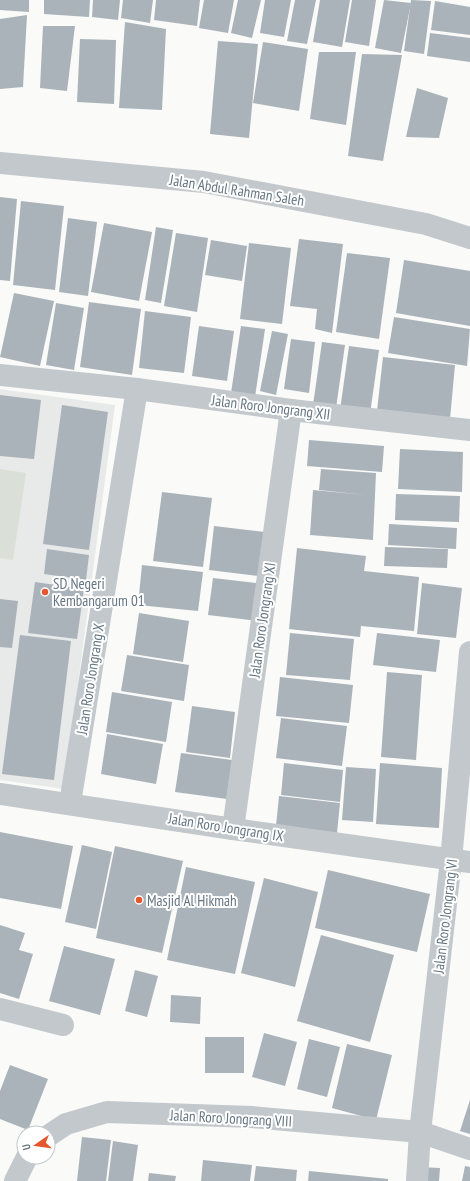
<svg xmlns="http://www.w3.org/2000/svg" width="470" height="1181" font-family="'PT Sans Narrow',sans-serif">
	<rect width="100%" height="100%" fill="#fafaf8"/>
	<path fill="#e8e9e9" d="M0,389L115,405L64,789L0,780Z"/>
	<path fill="#dadfd7" d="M0,469L26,473L13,560L0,558Z"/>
	<g fill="#aab3b9">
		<path d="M0,0H29V12L0,10Z"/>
		<path d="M44,0H90L89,17L44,14Z"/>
		<path d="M93,0H120L118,20L92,17Z"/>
		<path d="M123,0H153L150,23L121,18Z"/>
		<path d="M156,0H200L197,26L154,20Z"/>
		<path d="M204,0H234L228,33L199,28Z"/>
		<path d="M238,0H261L252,38L231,33Z"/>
		<path d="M265,0H291L284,37L260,33Z"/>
		<path d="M295,0H316L307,44L287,41Z"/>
		<path d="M320,0H350L342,47L313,42Z"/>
		<path d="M352,0H376L369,46L345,42Z"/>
		<path d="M384,0L411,3L401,53L375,48Z"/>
		<path d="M411,0L431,1L424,54L404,51Z"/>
		<path d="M435,1L470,7V35L431,30Z"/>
		<path d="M27,15L23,87L0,89V19Z"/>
		<path d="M125,22L166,29L162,110L119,108Z"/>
		<path d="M43,26H75L67,91L40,88Z"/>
		<path d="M430,33L470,38V62L427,56Z"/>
		<path d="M80,39L116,40L114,104L77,102Z"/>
		<path d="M218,41L258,44L249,138L210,134Z"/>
		<path d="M263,42L308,49L299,111L253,103Z"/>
		<path d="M319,52H356L346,125L310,119Z"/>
		<path d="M362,54L402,55L383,161L348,156Z"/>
		<path d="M417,88L448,98L439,138L406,137Z"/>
		<path d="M0,197L17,199L10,281L0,280Z"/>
		<path d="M21,201L64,206L55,290L13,285Z"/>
		<path d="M68,218L97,222L88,296L59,292Z"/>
		<path d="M104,223L152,232L139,301L91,292Z"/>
		<path d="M156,227L173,230L161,303L145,300Z"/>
		<path d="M176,233L208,238L197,312L164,306Z"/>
		<path d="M299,239L343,244L332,333L315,329L317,309L290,306Z"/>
		<path d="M211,240L247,246L242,281L205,275Z"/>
		<path d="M249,243L291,248L282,324L240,319Z"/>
		<path d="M347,253L390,258L379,339L336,332Z"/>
		<path d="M404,260L470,271V326L396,313Z"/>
		<path d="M14,293L54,301L40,366L0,357Z"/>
		<path d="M89,302L141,309L132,375L80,367Z"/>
		<path d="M56,303L84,308L74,370L46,365Z"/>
		<path d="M145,311L191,317L184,373L139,368Z"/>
		<path d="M394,317L470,329L467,366L388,353Z"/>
		<path d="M199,326L234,331L227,381L192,376Z"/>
		<path d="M241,326L265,329L255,397L231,393Z"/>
		<path d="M272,331L288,334L276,395L260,391Z"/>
		<path d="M291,339L315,342L309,393L284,389Z"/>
		<path d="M322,342L345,345L336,408L313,405Z"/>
		<path d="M349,346L379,350L370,414L340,410Z"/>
		<path d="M383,357L455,365L450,419L377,411Z"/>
		<path d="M0,395L41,400L34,459L0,456Z"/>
		<path d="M62,405L108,412L89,550L43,544Z"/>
		<path d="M309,440L384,446L382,472L307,466Z"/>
		<path d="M400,449L463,452L462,492L398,489Z"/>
		<path d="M321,469L376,473L373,540L310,535L313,490L366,495L319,490Z"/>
		<path d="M162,492L212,498L203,567L153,561Z"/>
		<path d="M396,494L460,496L459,522L395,520Z"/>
		<path d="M389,524L457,528L456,549L388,545Z"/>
		<path d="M214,526L265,532L259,576L209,570Z"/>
		<path d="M385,547L448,549L447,568L384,566Z"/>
		<path d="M297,548L366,556L364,571L419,577L414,631L361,626L360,637L289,629Z"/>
		<path d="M47,549L89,555L86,580L44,574Z"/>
		<path d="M142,565L203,572L198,611L138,605Z"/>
		<path d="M213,578L264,584L259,621L208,615Z"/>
		<path d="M35,582L84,589L77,639L28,633Z"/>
		<path d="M422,583L462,588L456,638L417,634Z"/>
		<path d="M0,599L18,601L12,648L0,647Z"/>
		<path d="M139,613L189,621L183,662L133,654Z"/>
		<path d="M290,633L354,639L350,680L286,675Z"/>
		<path d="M377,633L440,640L436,672L373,665Z"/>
		<path d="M20,635L71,641L54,780L2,774Z"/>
		<path d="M127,655L189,665L184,701L121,691Z"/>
		<path d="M387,672L422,675L416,760L381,757Z"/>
		<path d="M280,677L353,685L349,723L276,716Z"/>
		<path d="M112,692L172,702L166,742L106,732Z"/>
		<path d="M192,706L235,712L230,758L186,752Z"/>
		<path d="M281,718L347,726L342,766L276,758Z"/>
		<path d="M107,734L163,744L156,784L101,774Z"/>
		<path d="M181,753L232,760L227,799L175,792Z"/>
		<path d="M284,763L343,770L340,802L281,795Z"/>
		<path d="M380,763L442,768L439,828L376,824Z"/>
		<path d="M346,767L376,769L373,822L342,820Z"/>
		<path d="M279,796L340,803L337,833L276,826Z"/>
		<path d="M0,832L73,846L61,909L0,898Z"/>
		<path d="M82,845L112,852L96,929L65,922Z"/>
		<path d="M115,846L183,861L162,953L96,938Z"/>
		<path d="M186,867L255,882L235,974L167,960Z"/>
		<path d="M328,870L430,894L417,952L315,928Z"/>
		<path d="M264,878L318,892L295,987L241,973Z"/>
		<path d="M0,925L25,933L19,950L33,954L19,999L0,993Z"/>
		<path d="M321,935L394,955L370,1042L297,1021Z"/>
		<path d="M64,946L115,959L100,1015L49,1001Z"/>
		<path d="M135,970L158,976L147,1017L125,1011Z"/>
		<path d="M171,995L201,997L200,1024L170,1022Z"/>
		<path d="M264,1033L297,1042L285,1086L252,1077Z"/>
		<rect x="205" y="1037" width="39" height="36"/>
		<path d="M309,1039L340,1047L327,1097L297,1089Z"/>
		<path d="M347,1044L392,1055L376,1120L332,1108Z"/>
		<path d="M10,1065L48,1079L28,1130L0,1119V1091Z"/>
		<path d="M470,1100V1134L460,1131Z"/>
		<path d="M82,1137L111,1140L106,1181H77Z"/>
		<path d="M113,1141L138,1145L133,1181H108Z"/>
		<path d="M203,1160L252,1165L250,1181H201Z"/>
		<path d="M256,1166L297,1170L296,1181H254Z"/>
		<path d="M465,1166L470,1167V1181H462Z"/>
		<path d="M419,1167L440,1168L439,1181H418Z"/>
		<path d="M309,1171L388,1179V1181H308Z"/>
		<path d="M149,1173L176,1176L175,1181H148Z"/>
	</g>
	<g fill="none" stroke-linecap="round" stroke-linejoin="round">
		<g stroke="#c3c8cc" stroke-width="22">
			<path d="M0,375L137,389L291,410L470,430"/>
			<path d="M0,794L233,829L470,862"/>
			<path d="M70,803L137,389"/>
			<path d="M233,829L291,410"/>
			<path d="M0,1009L63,1025"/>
			<path d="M48,1136L66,1124L107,1112L252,1117L420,1132L470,1149"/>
			<path d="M15,1181L27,1157"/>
			<path d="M417,1181L420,1132L451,860L470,652"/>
		</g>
		<path stroke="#c3c8cc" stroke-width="22" d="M0,163L204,182L426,224L470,238"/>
	</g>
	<g fill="#e4572e" stroke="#fff" stroke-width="1.5">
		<circle cx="45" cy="592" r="4"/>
		<circle cx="139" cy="900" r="4"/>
	</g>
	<g text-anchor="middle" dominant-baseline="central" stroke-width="4" stroke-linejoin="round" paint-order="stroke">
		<g font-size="15" fill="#657683" stroke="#fff">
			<text transform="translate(237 190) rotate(9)">Jalan Abdul Rahman Saleh</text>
			<text transform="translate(271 407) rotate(7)">Jalan Roro Jongrang XII</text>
			<text transform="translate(262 620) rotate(-82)">Jalan Roro Jongrang XI</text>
			<text transform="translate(90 679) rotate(-81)">Jalan Roro Jongrang X</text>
			<text transform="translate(226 827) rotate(9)">Jalan Roro Jongrang IX</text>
			<text transform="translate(445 916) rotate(-83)">Jalan Roro Jongrang VI</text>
			<text transform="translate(231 1118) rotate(3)">Jalan Roro Jongrang VIII</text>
		</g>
		<g font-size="15" fill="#657683" stroke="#fff" text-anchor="start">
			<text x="53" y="583">SD Negeri<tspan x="53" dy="17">Kembangarum 01</tspan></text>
			<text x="147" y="900">Masjid Al Hikmah</text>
		</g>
	</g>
	<g transform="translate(36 1145) rotate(257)"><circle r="19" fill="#ffffff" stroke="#c1c8cd"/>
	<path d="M0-3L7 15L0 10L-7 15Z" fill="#e4572e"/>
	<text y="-6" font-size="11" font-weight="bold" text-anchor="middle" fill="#657683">U</text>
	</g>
</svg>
